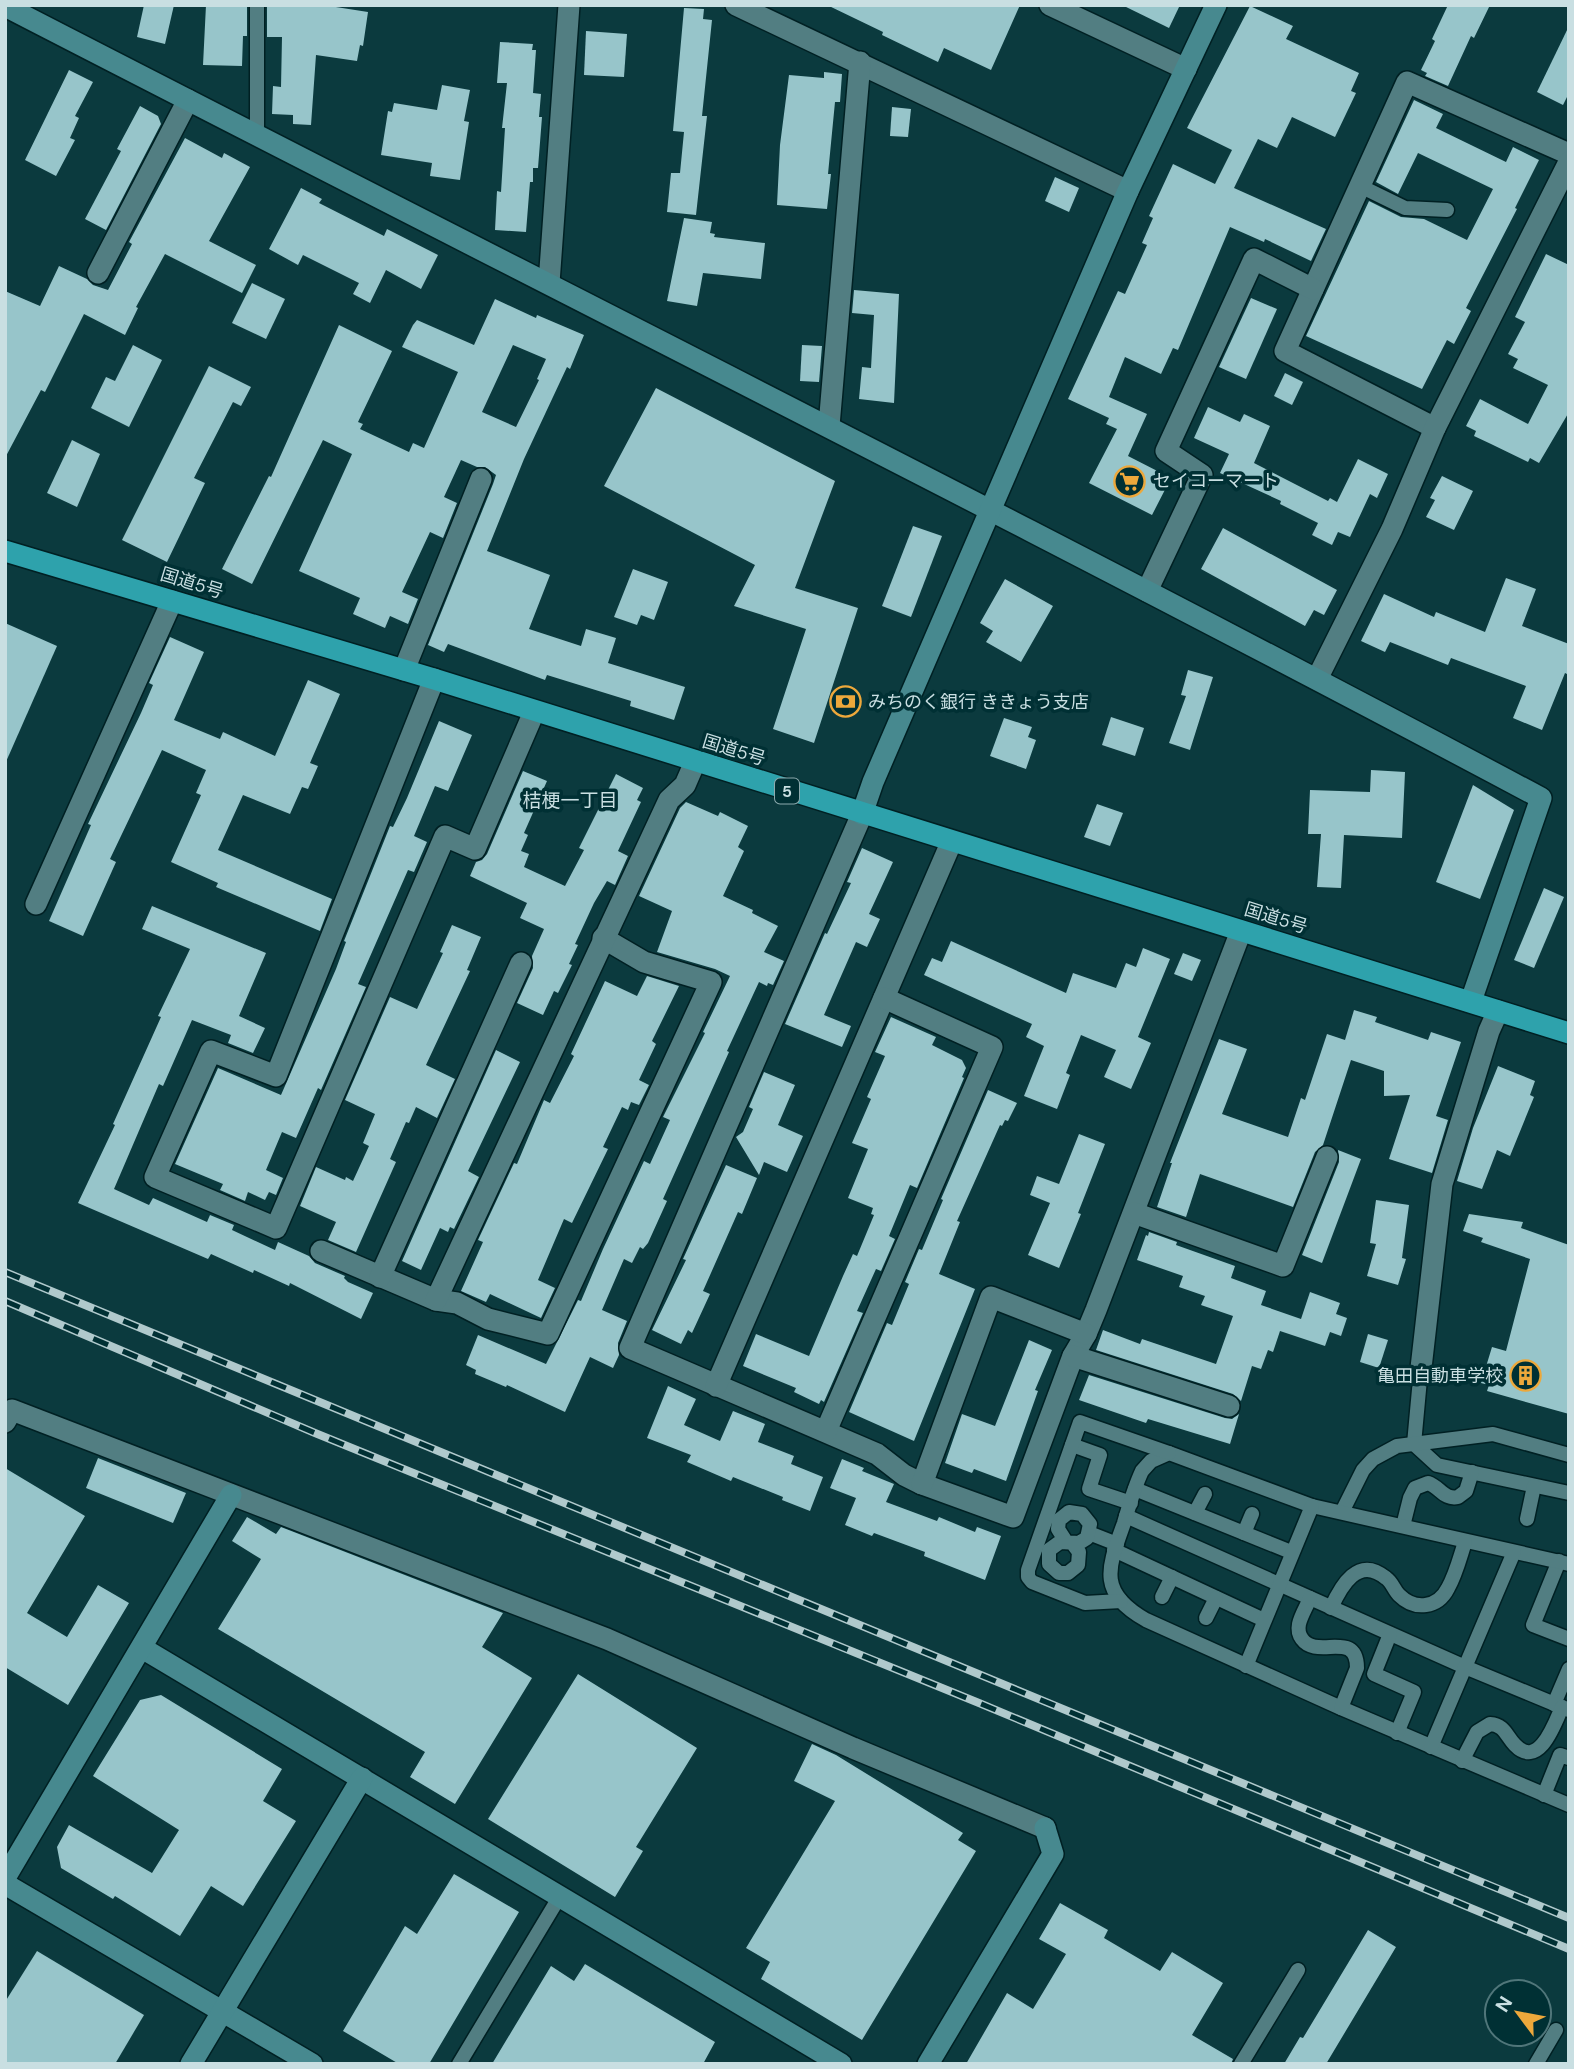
<svg xmlns="http://www.w3.org/2000/svg" width="1574" height="2069" font-family="'DM Sans','Noto Sans JP',sans-serif">
	<rect width="100%" height="100%" fill="#0b3a3e"/>
	<g fill="#97c5ca" fill-rule="evenodd">
		<path d="M144,5H174L165,44L137,37Z"/>
		<path d="M206,5H247V36H243L242,66L203,65Z"/>
		<path d="M267,5H323L368,12L363,46L360,45L357,61L316,55L311,125L293,124V115L272,114L273,86L281,87L282,37H267Z"/>
		<path d="M827,5H1020L991,70L944,48L938,62L882,35L883,32Z"/>
		<path d="M1122,5H1180L1169,28Z"/>
		<path d="M1448,5H1490L1474,38L1471,36L1448,86L1425,76L1427,73L1421,70L1435,41L1432,39Z"/>
		<path d="M1250,6L1293,26L1286,39L1359,73L1351,91L1356,93L1335,137L1292,117L1277,148L1258,139L1234,188L1326,229L1311,261L1265,239L1264,242L1230,227L1178,350L1173,348L1161,374L1125,357L1109,397L1147,414L1128,456L1171,478L1152,515L1089,483L1117,429L1106,424L1109,418L1068,399L1118,291L1125,294L1147,245L1142,243L1153,218L1149,216L1173,164L1215,184L1232,150L1187,128Z"/>
		<path d="M684,8L704,9L703,19L712,20L702,116H707L696,215L667,212L671,173H680L684,132L673,131Z"/>
		<path d="M1569,26V93L1563,105L1537,92Z"/>
		<path d="M586,31L627,34L624,77L584,75Z"/>
		<path d="M500,42L533,44L532,50H536L533,93L541,94L539,117H542L538,168H533V182H530L526,232L495,230L497,191L501,192L505,128H502L507,83H497Z"/>
		<path d="M69,70L93,82L75,116L79,118L70,138L75,140L56,176L25,160Z"/>
		<path d="M824,72L842,74L840,102H835L828,174H831L827,209L777,205L780,145L789,75L824,78Z"/>
		<path d="M442,85L470,90L464,121L469,122L460,180L430,176L432,163L381,155L388,111L392,112L394,103L437,110Z"/>
		<path d="M1414,100L1443,114L1436,128L1506,162L1513,147L1539,160L1515,208L1517,209L1466,308L1471,311L1454,344L1447,340L1422,389L1306,336L1369,201L1401,217L1424,219L1467,240L1493,189L1418,153L1398,194L1376,182Z"/>
		<path d="M140,106L158,116L161,124L106,230L85,219L121,151L117,149Z"/>
		<path d="M892,107L911,109L908,137L890,136Z"/>
		<path d="M185,138L222,158L224,153L250,167L209,241L256,265L242,293L165,254L136,307L138,308L125,335L84,314L45,392L41,390L5,458V291L40,306L59,266L87,279L93,285L108,290L132,244L129,242Z"/>
		<path d="M1055,177L1079,188L1069,212L1045,201Z"/>
		<path d="M301,188L322,199L319,203L384,236L387,229L438,255L421,289L386,270L370,303L353,294L359,283L303,255L298,265L269,249Z"/>
		<path d="M684,218L712,222L710,233L715,234L714,237L765,243L761,279L703,273L697,306L667,301Z"/>
		<path d="M1546,254L1569,265V412L1539,463L1530,458L1528,462L1491,444L1474,436L1476,431L1466,426L1480,399L1528,424L1548,385L1513,368L1518,359L1508,354L1525,322L1515,317Z"/>
		<path d="M252,283L285,299L266,339L232,323Z"/>
		<path d="M854,290L899,294L894,403L859,399L862,367L871,368L874,315L852,313Z"/>
		<path d="M1251,298L1277,309L1246,379L1219,367Z"/>
		<path d="M495,299L536,318L537,315L584,335L570,369L567,367L524,459L487,551L550,575L529,629L581,646L586,629L616,638L608,663L685,687L674,720L630,706L631,701L547,675L545,680L448,644L444,652L428,645L493,484L496,475L485,467H477L461,460L444,497L457,503L443,538L430,532L402,592L418,599L408,624L390,616L385,628L353,614L360,598L299,571L352,454L323,440L252,584L222,569L269,476L271,477L339,325L392,351L358,422L363,424L360,429L409,452L413,443L424,448L458,372L402,347L413,325L417,320L474,345ZM513,345L546,359L537,379L539,380L516,427L482,412Z"/>
		<path d="M133,345L162,360L129,427L91,408L106,377L115,381Z"/>
		<path d="M802,345L822,346L819,382L800,381Z"/>
		<path d="M209,366L251,387L241,406L233,402L194,478L205,483L167,562L122,540Z"/>
		<path d="M1285,373L1303,382L1292,405L1274,396Z"/>
		<path d="M656,388L835,481L795,588L858,608L814,743L773,729L806,629L734,606L755,565L604,486Z"/>
		<path d="M1208,407L1240,422L1244,414L1270,426L1254,463L1328,501L1330,498L1337,502L1358,459L1388,474L1377,498L1370,494L1350,537L1338,532L1332,545L1312,535L1318,523L1280,504L1281,501L1220,473L1229,454L1194,438Z"/>
		<path d="M72,440L100,454L77,507L47,493Z"/>
		<path d="M1442,476L1473,491L1454,530L1426,517L1435,500L1430,498Z"/>
		<path d="M913,526L942,536L911,617L882,606Z"/>
		<path d="M1223,528L1337,590L1324,615L1314,610L1305,626L1201,569Z"/>
		<path d="M633,569L668,582L654,620L641,615L637,625L614,617Z"/>
		<path d="M1506,578L1536,589L1522,626L1569,644V675L1565,673L1542,730L1513,718L1526,686L1451,658L1448,665L1390,642L1385,652L1361,641L1384,594L1434,617L1436,612L1485,632Z"/>
		<path d="M1005,579L1053,606L1021,662L986,642L993,631L980,623Z"/>
		<path d="M5,623L57,646L5,764Z"/>
		<path d="M170,637L204,652L174,720L220,739L223,732L275,756L308,680L340,694L310,763L318,766L308,789L302,787L290,814L243,795L218,850L332,899L320,931L216,887L218,883L171,862L201,795L196,793L206,770L162,750L110,859L116,862L83,936L49,921L91,825L88,824L141,713L153,685L149,683Z"/>
		<path d="M1188,670L1213,677L1190,750L1169,743L1186,696L1181,695Z"/>
		<path d="M1111,717L1144,728L1135,756L1102,745Z"/>
		<path d="M1004,718L1032,727L1028,737L1036,740L1026,769L990,756Z"/>
		<path d="M439,721L472,735L448,791L435,786L414,836L427,842L414,872L408,870L358,984L366,987L321,1090L318,1088L296,1138L282,1132L266,1170L283,1178L276,1195L269,1192L265,1200L248,1192L245,1201L220,1190L223,1184L175,1164L218,1068L281,1095L336,969L346,942L344,941L390,826L393,827L407,798Z"/>
		<path d="M1371,770L1405,772L1402,838L1344,835L1341,888L1317,887L1321,834H1308L1310,790L1370,792Z"/>
		<path d="M523,771L547,781L524,833L528,835L521,851L529,854L524,867L565,886L584,850L579,848L616,774L643,788L637,800L641,802L618,851L628,856L615,885L607,881L594,903L575,944L578,945L569,964L572,965L558,993L554,991L543,1015L517,1003L533,968L532,956L544,929L520,918L527,903L470,876L476,862L482,860L487,854Z"/>
		<path d="M1473,785L1514,810L1480,899L1436,882Z"/>
		<path d="M686,802L718,816L720,812L748,826L738,847L744,851L723,896L753,910L752,913L778,926L764,952L784,961L773,985L768,983L767,986L759,982L727,1051L729,1052L663,1199L667,1201L648,1243L643,1249L640,1247L632,1263L624,1259L602,1310L627,1321L618,1343L619,1355L613,1368L590,1357L565,1412L507,1385L506,1387L475,1374L476,1370L466,1365L478,1335L546,1364L578,1300L581,1301L603,1249L644,1161L650,1164L670,1120L663,1117L705,1033L703,1032L730,976L715,969L657,952L672,911L639,896L680,808Z"/>
		<path d="M1097,804L1123,813L1110,846L1084,837Z"/>
		<path d="M862,848L893,862L869,914L880,919L867,947L856,942L824,1015L851,1026L842,1047L785,1024L825,933L827,934L851,883L847,882Z"/>
		<path d="M1544,888L1564,897L1534,968L1514,960Z"/>
		<path d="M152,906L266,953L239,1016L265,1028L253,1053L228,1043L231,1035L192,1020L163,1086L159,1084L114,1189L149,1205L153,1198L207,1222L210,1215L234,1225L232,1230L275,1250L278,1242L309,1256L315,1263L345,1276L344,1278L348,1282L373,1293L361,1319L290,1283L289,1286L254,1270L253,1273L211,1254L208,1259L78,1203L115,1125L113,1124L161,1017L158,1016L190,949L142,929Z"/>
		<path d="M452,925L481,937L467,970L470,971L426,1065L455,1079L437,1118L416,1107L409,1123L406,1122L390,1159L396,1162L356,1252L328,1240L336,1222L300,1206L316,1167L345,1180L346,1177L353,1181L369,1146L363,1143L375,1114L345,1100L390,997L417,1009L443,953L440,952Z"/>
		<path d="M951,941L1066,993L1073,973L1116,988L1126,963L1136,967L1143,948L1170,959L1138,1037L1151,1043L1131,1089L1104,1077L1116,1050L1081,1035L1066,1073L1070,1075L1057,1109L1024,1096L1044,1046L1026,1037L1032,1024L924,975L932,958L942,962Z"/>
		<path d="M1183,953L1201,960L1192,981L1174,974Z"/>
		<path d="M647,976L679,986L652,1041L656,1044L639,1080L649,1085L639,1105L631,1102L628,1110L622,1107L603,1147L608,1149L572,1223L564,1219L538,1280L555,1288L541,1318L490,1294L486,1302L461,1291L483,1242L478,1240L514,1163L517,1164L544,1100L550,1103L574,1056L571,1054L605,981L637,996Z"/>
		<path d="M1354,1010L1377,1017L1375,1022L1428,1040L1431,1032L1461,1042L1436,1116L1448,1120L1432,1173L1389,1159L1410,1095L1384,1096V1071L1351,1060L1323,1145L1315,1152L1293,1207L1200,1174L1186,1217L1157,1207L1172,1163H1170L1219,1039L1247,1049L1222,1114L1288,1137L1301,1098L1305,1100L1327,1034L1345,1040Z"/>
		<path d="M891,1017L936,1037L932,1045L962,1060L966,1068L962,1077L964,1078L917,1188L910,1185L889,1236L895,1239L881,1271L876,1269L857,1311L863,1313L824,1402L821,1400L819,1404L794,1392L796,1388L743,1366L756,1334L809,1356L843,1276L853,1254L857,1256L874,1215L871,1214L873,1208L848,1198L868,1149L852,1143L871,1099L867,1097L885,1056L875,1052Z"/>
		<path d="M496,1050L520,1062L468,1171L479,1177L454,1229L450,1227L448,1232L440,1228L421,1270L402,1261Z"/>
		<path d="M1498,1066L1535,1081L1530,1095L1534,1097L1510,1156L1497,1150L1482,1189L1457,1181L1473,1128Z"/>
		<path d="M764,1072L795,1085L778,1125L803,1136L787,1172L764,1162L759,1175L736,1137L743,1132L753,1109L749,1107Z"/>
		<path d="M988,1090L1017,1103L1008,1121L1005,1120L1002,1126L1000,1125L957,1221L960,1222L939,1274L975,1289L914,1441L849,1412L887,1323L892,1325L909,1284L905,1282L919,1249L922,1250L943,1200L941,1199Z"/>
		<path d="M1079,1134L1105,1144L1078,1213L1081,1214L1059,1268L1028,1255L1050,1203L1030,1195L1037,1176L1059,1184Z"/>
		<path d="M1338,1150L1361,1159L1322,1263L1302,1255L1339,1162Z"/>
		<path d="M726,1165L757,1178L742,1214L738,1212L703,1291L710,1294L692,1333L688,1330L681,1344L652,1330L686,1260L683,1259Z"/>
		<path d="M1376,1200L1409,1205L1402,1258L1406,1259L1398,1285L1367,1276L1376,1244L1370,1243Z"/>
		<path d="M1469,1214L1523,1222L1521,1228L1569,1245V1414L1487,1391L1489,1385L1481,1383L1492,1347L1506,1351L1530,1259L1481,1242L1483,1238L1463,1231Z"/>
		<path d="M1149,1232L1177,1242L1176,1245L1235,1266L1231,1278L1266,1291L1261,1305L1301,1319L1310,1292L1340,1303L1336,1314L1347,1318L1341,1336L1330,1332L1325,1346L1280,1331L1273,1352L1268,1350L1261,1369L1252,1366L1241,1401L1233,1394L1096,1350L1103,1330L1140,1344L1142,1339L1216,1364L1233,1316L1201,1305L1205,1296L1179,1287L1183,1276L1137,1260L1146,1235L1148,1236Z"/>
		<path d="M1368,1334L1388,1340L1379,1368L1360,1362Z"/>
		<path d="M1029,1340L1052,1350L1035,1390L1038,1391L1006,1481L974,1469L972,1473L945,1463L962,1414L995,1426Z"/>
		<path d="M1089,1375L1225,1418L1232,1419L1239,1414L1230,1444L1148,1419L1146,1423L1079,1400Z"/>
		<path d="M668,1386L696,1399L684,1425L720,1441L733,1411L765,1424L758,1442L794,1456L791,1464L823,1477L810,1511L782,1500L783,1497L733,1477L731,1481L687,1462L691,1455L647,1438Z"/>
		<path d="M98,1458L186,1493L173,1523L86,1488Z"/>
		<path d="M842,1459L864,1468L862,1471L894,1484L886,1502L937,1521L939,1517L975,1532L977,1527L1001,1536L985,1580L924,1556L925,1552L874,1533L872,1536L845,1525L856,1498L830,1488Z"/>
		<path d="M5,1468L85,1516L27,1613L67,1637L98,1585L129,1603L68,1705L5,1667Z"/>
		<path d="M247,1517L276,1534L281,1527L503,1613L482,1647L532,1678L455,1804L410,1777L425,1752L218,1629L261,1559L232,1541Z"/>
		<path d="M578,1674L697,1748L636,1847L643,1851L615,1897L488,1819Z"/>
		<path d="M161,1695L282,1769L263,1801L296,1821L243,1906L211,1886L180,1936L115,1896L113,1899L61,1868L57,1847L69,1825L152,1873L179,1830L93,1776L140,1700Z"/>
		<path d="M812,1744L836,1755L963,1833L958,1840L976,1851L862,2040L761,1979L770,1962L746,1948L835,1801L794,1781Z"/>
		<path d="M454,1874L519,1912L429,2064H399L343,2031L405,1926L417,1934Z"/>
		<path d="M1060,1903L1108,1930L1104,1938L1160,1971L1172,1952L1223,1983L1192,2035L1233,2059L1231,2064H966L1007,1993L1033,2009L1066,1954L1039,1939Z"/>
		<path d="M1368,1930L1396,1947L1326,2064H1284L1300,2037L1303,2038Z"/>
		<path d="M37,1951L144,2015L115,2064H5V2002Z"/>
		<path d="M585,1964L715,2042L703,2064H492L551,1966L574,1981Z"/>
	</g>
	<g fill="none" stroke-linecap="round" stroke-linejoin="round">
		<defs>
			<g id="lane">
				<path d="M257,135V5"/>
				<path d="M1360,186L1405,208L1447,210"/>
				<path d="M1421,1368L1414,1444L1437,1465L1569,1493"/>
				<path d="M1072,1445L1100,1455L1089,1489L1131,1503"/>
				<path d="M1135,1489L1291,1552"/>
				<path d="M1342,1512L1363,1470L1373,1459L1397,1446L1493,1434L1569,1455"/>
				<path d="M1195,1513L1205,1494"/>
				<path d="M1126,1516L1465,1667L1569,1710"/>
				<path d="M1527,1519L1534,1486"/>
				<path d="M1403,1526L1410,1498L1415,1488L1428,1483C1440,1487 1444,1500 1458,1497L1466,1491L1472,1472"/>
				<path d="M1089,1533L1117,1544"/>
				<path d="M1244,1533L1252,1514"/>
				<path d="M1065,1540L1058,1529L1059,1520L1069,1512L1082,1514L1090,1524L1087,1538L1079,1543L1060,1542L1049,1550V1564L1059,1573H1068L1078,1565L1079,1552L1073,1544"/>
				<path d="M1114,1550L1264,1620"/>
				<path d="M1559,1561L1533,1625L1569,1639"/>
				<path d="M1569,1564L1312,1506L1169,1453L1151,1461L1142,1471C1134,1488 1129,1506 1124,1523C1108,1568 1097,1592 1146,1620L1341,1708L1569,1805"/>
				<path d="M1162,1597L1172,1577"/>
				<path d="M1310,1598C1307,1606 1301,1615 1299,1624C1298,1629 1299,1635 1302,1639C1317,1660 1357,1629 1357,1668L1341,1708"/>
				<path d="M1121,1601L1085,1603L1032,1582L1028,1577V1570L1080,1422L1169,1453"/>
				<path d="M1331,1608C1341,1586 1358,1555 1386,1578C1392,1582 1394,1590 1399,1595C1415,1611 1438,1608 1448,1588C1456,1574 1460,1557 1465,1542"/>
				<path d="M1206,1618L1216,1598"/>
				<path d="M1390,1634L1374,1674L1414,1692L1397,1733"/>
				<path d="M1246,1666L1312,1506"/>
				<path d="M1554,1704L1569,1669"/>
				<path d="M1431,1747L1514,1552"/>
				<path d="M1462,1761L1477,1732L1490,1724C1505,1725 1506,1736 1515,1745C1539,1770 1555,1723 1562,1707"/>
				<path d="M1544,1795L1560,1755L1569,1758"/>
				<path d="M459,2064L560,1896"/>
				<path d="M1241,2064L1298,1970"/>
				<path d="M1536,2064L1556,2030"/>
			</g>
			<g id="street">
				<path d="M736,5L1128,191"/>
				<path d="M1050,5L1186,69"/>
				<path d="M98,273L188,100"/>
				<path d="M549,283L569,5"/>
				<path d="M829,426L860,62"/>
				<path d="M1435,428L1285,351L1407,82L1569,154"/>
				<path d="M1147,591L1202,475L1166,451L1254,259L1313,289"/>
				<path d="M404,670L481,479"/>
				<path d="M434,679L276,1076L211,1051L155,1177L276,1228L445,836L475,849L534,712"/>
				<path d="M1317,679L1392,529L1435,428L1569,162"/>
				<path d="M862,814L630,1348L877,1454L904,1475L922,1484L1013,1517L1073,1356L1086,1334L1096,1310L1241,931"/>
				<path d="M36,904L172,601"/>
				<path d="M1134,1213L1283,1266L1327,1157"/>
				<path d="M321,1251L436,1300L457,1303L488,1319L548,1334L711,982L644,962L603,938"/>
				<path d="M380,1277L521,963"/>
				<path d="M436,1300L669,800L685,785L695,762"/>
				<path d="M1073,1356L1229,1406"/>
				<path d="M1421,1368L1442,1184L1489,1031L1498,1011"/>
				<path d="M716,1386L951,843"/>
				<path d="M5,1422L12,1410L607,1639L853,1748L1045,1828"/>
				<path d="M826,1431L992,1047L884,998"/>
				<path d="M922,1484L991,1297L1086,1334"/>
			</g>
			<g id="secondary">
				<path d="M5,6C517,270 1032,527 1541,798L1471,1001"/>
				<path d="M862,814L873,782L1128,191L1216,5"/>
				<path d="M142,1648L841,2064"/>
				<path d="M5,1878L231,1495"/>
				<path d="M5,1884L312,2064"/>
				<path d="M191,2064L362,1778"/>
				<path d="M928,2064L1053,1854L1045,1828"/>
			</g>
			<path id="highway" d="M5,551L434,679L1569,1033"/>
		</defs>
		<use href="#lane" stroke="#002023" stroke-width="17"/>
		<use href="#street" stroke="#002023" stroke-width="24"/>
		<use href="#secondary" stroke="#002023" stroke-width="24"/>
		<use href="#highway" stroke="#002023" stroke-width="24"/>
		<use href="#lane" stroke="#527e82" stroke-width="14"/>
		<use href="#street" stroke="#527e82" stroke-width="21"/>
		<use href="#secondary" stroke="#47898f" stroke-width="21"/>
		<use href="#highway" stroke="#2ea2ac" stroke-width="21"/>
		<defs>
			<g id="rail">
				<path d="M5,1272L1569,1918"/>
				<path d="M5,1301L315,1433L979,1703L1569,1949"/>
			</g>
		</defs>
		<use href="#rail" stroke="#b0c9cc" stroke-width="8"/>
		<use href="#rail" stroke="#003034" stroke-width="5" stroke-dasharray="16" stroke-linecap="butt"/>
	</g>
	<defs>
		<symbol id="supermarket-ring" viewBox="-11 -11 22 22"><circle r="9.5" fill="#003034" stroke="#eda83b" stroke-width="1.5"/><path d="M-6-5.5h2.5l.6 2H6L4.5 2H-2.5L-4.4-4H-6ZM-1.5 3.2a1.3 1.3 0 1 0 .1 0ZM3 3.2a1.3 1.3 0 1 0 .1 0Z" fill="#eda83b"/></symbol>
		<symbol id="bank-ring" viewBox="-11 -11 22 22"><circle r="9.5" fill="#003034" stroke="#eda83b" stroke-width="1.5"/><path d="M-6-4H6V4H-6ZM0-2.3a2.3 2.3 0 1 0 0 4.6a2.3 2.3 0 1 0 0-4.6Z" fill="#eda83b"/></symbol>
		<symbol id="building-ring" viewBox="-11 -11 22 22"><circle r="9.5" fill="#003034" stroke="#eda83b" stroke-width="1.5"/><path d="M-4-6H4V6H1V3H-1V6H-4ZM-2.5-4.3h1.7v1.8h-1.7ZM.8-4.3h1.7v1.8H.8ZM-2.5-1h1.7V.8h-1.7ZM.8-1h1.7V.8H.8Z" fill="#eda83b"/></symbol>
	</defs>
	<g fill-rule="evenodd">
		<use href="#supermarket-ring" x="1112" y="464" width="35" height="35"/>
		<use href="#bank-ring" x="828" y="684" width="35" height="35"/>
		<use href="#building-ring" x="1508" y="1358" width="35" height="35"/>
	</g>
	<g text-anchor="middle" dominant-baseline="central" stroke-width="7" stroke-linejoin="round" paint-order="stroke">
		<rect fill="#003034" stroke="#8daaae" stroke-width="2" x="775" y="778.5" width="24" height="25" rx="5"/>
		<g font-size="16" font-weight="bold" fill="#c9dfe2">
			<text x="787" y="791">5</text>
		</g>
		<g font-size="18" fill="#c9dfe2" stroke="#003034" text-anchor="start">
			<text x="1153" y="481">セイコーマート</text>
			<text x="868" y="702">みちのく銀行 ききょう支店</text>
			<text x="1503" y="1376" text-anchor="end">亀田自動車学校</text>
		</g>
		<g font-size="18" fill="#c9dfe2" stroke="#003034">
			<text transform="translate(192 583) rotate(17)">国道5号</text>
			<text transform="translate(734 750) rotate(17)">国道5号</text>
			<text transform="translate(1276 918) rotate(17)">国道5号</text>
		</g>
		<g font-size="19" fill="#c9dfe2" stroke="#003034">
			<text x="570" y="800">桔梗一丁目</text>
		</g>
	</g>
	<rect width="1574" height="2069" fill="none" stroke="#c9dfe2" stroke-width="14"/>
	<g transform="translate(1518 2013) rotate(302)"><circle r="33" fill="#003034" stroke="#50767a" stroke-width="2"/>
	<path d="M0-5L12 26L0 18L-12 26Z" fill="#eda83b"/>
	<text y="-10" font-size="19" font-weight="bold" text-anchor="middle" fill="#c9dfe2">N</text>
	</g>
</svg>
